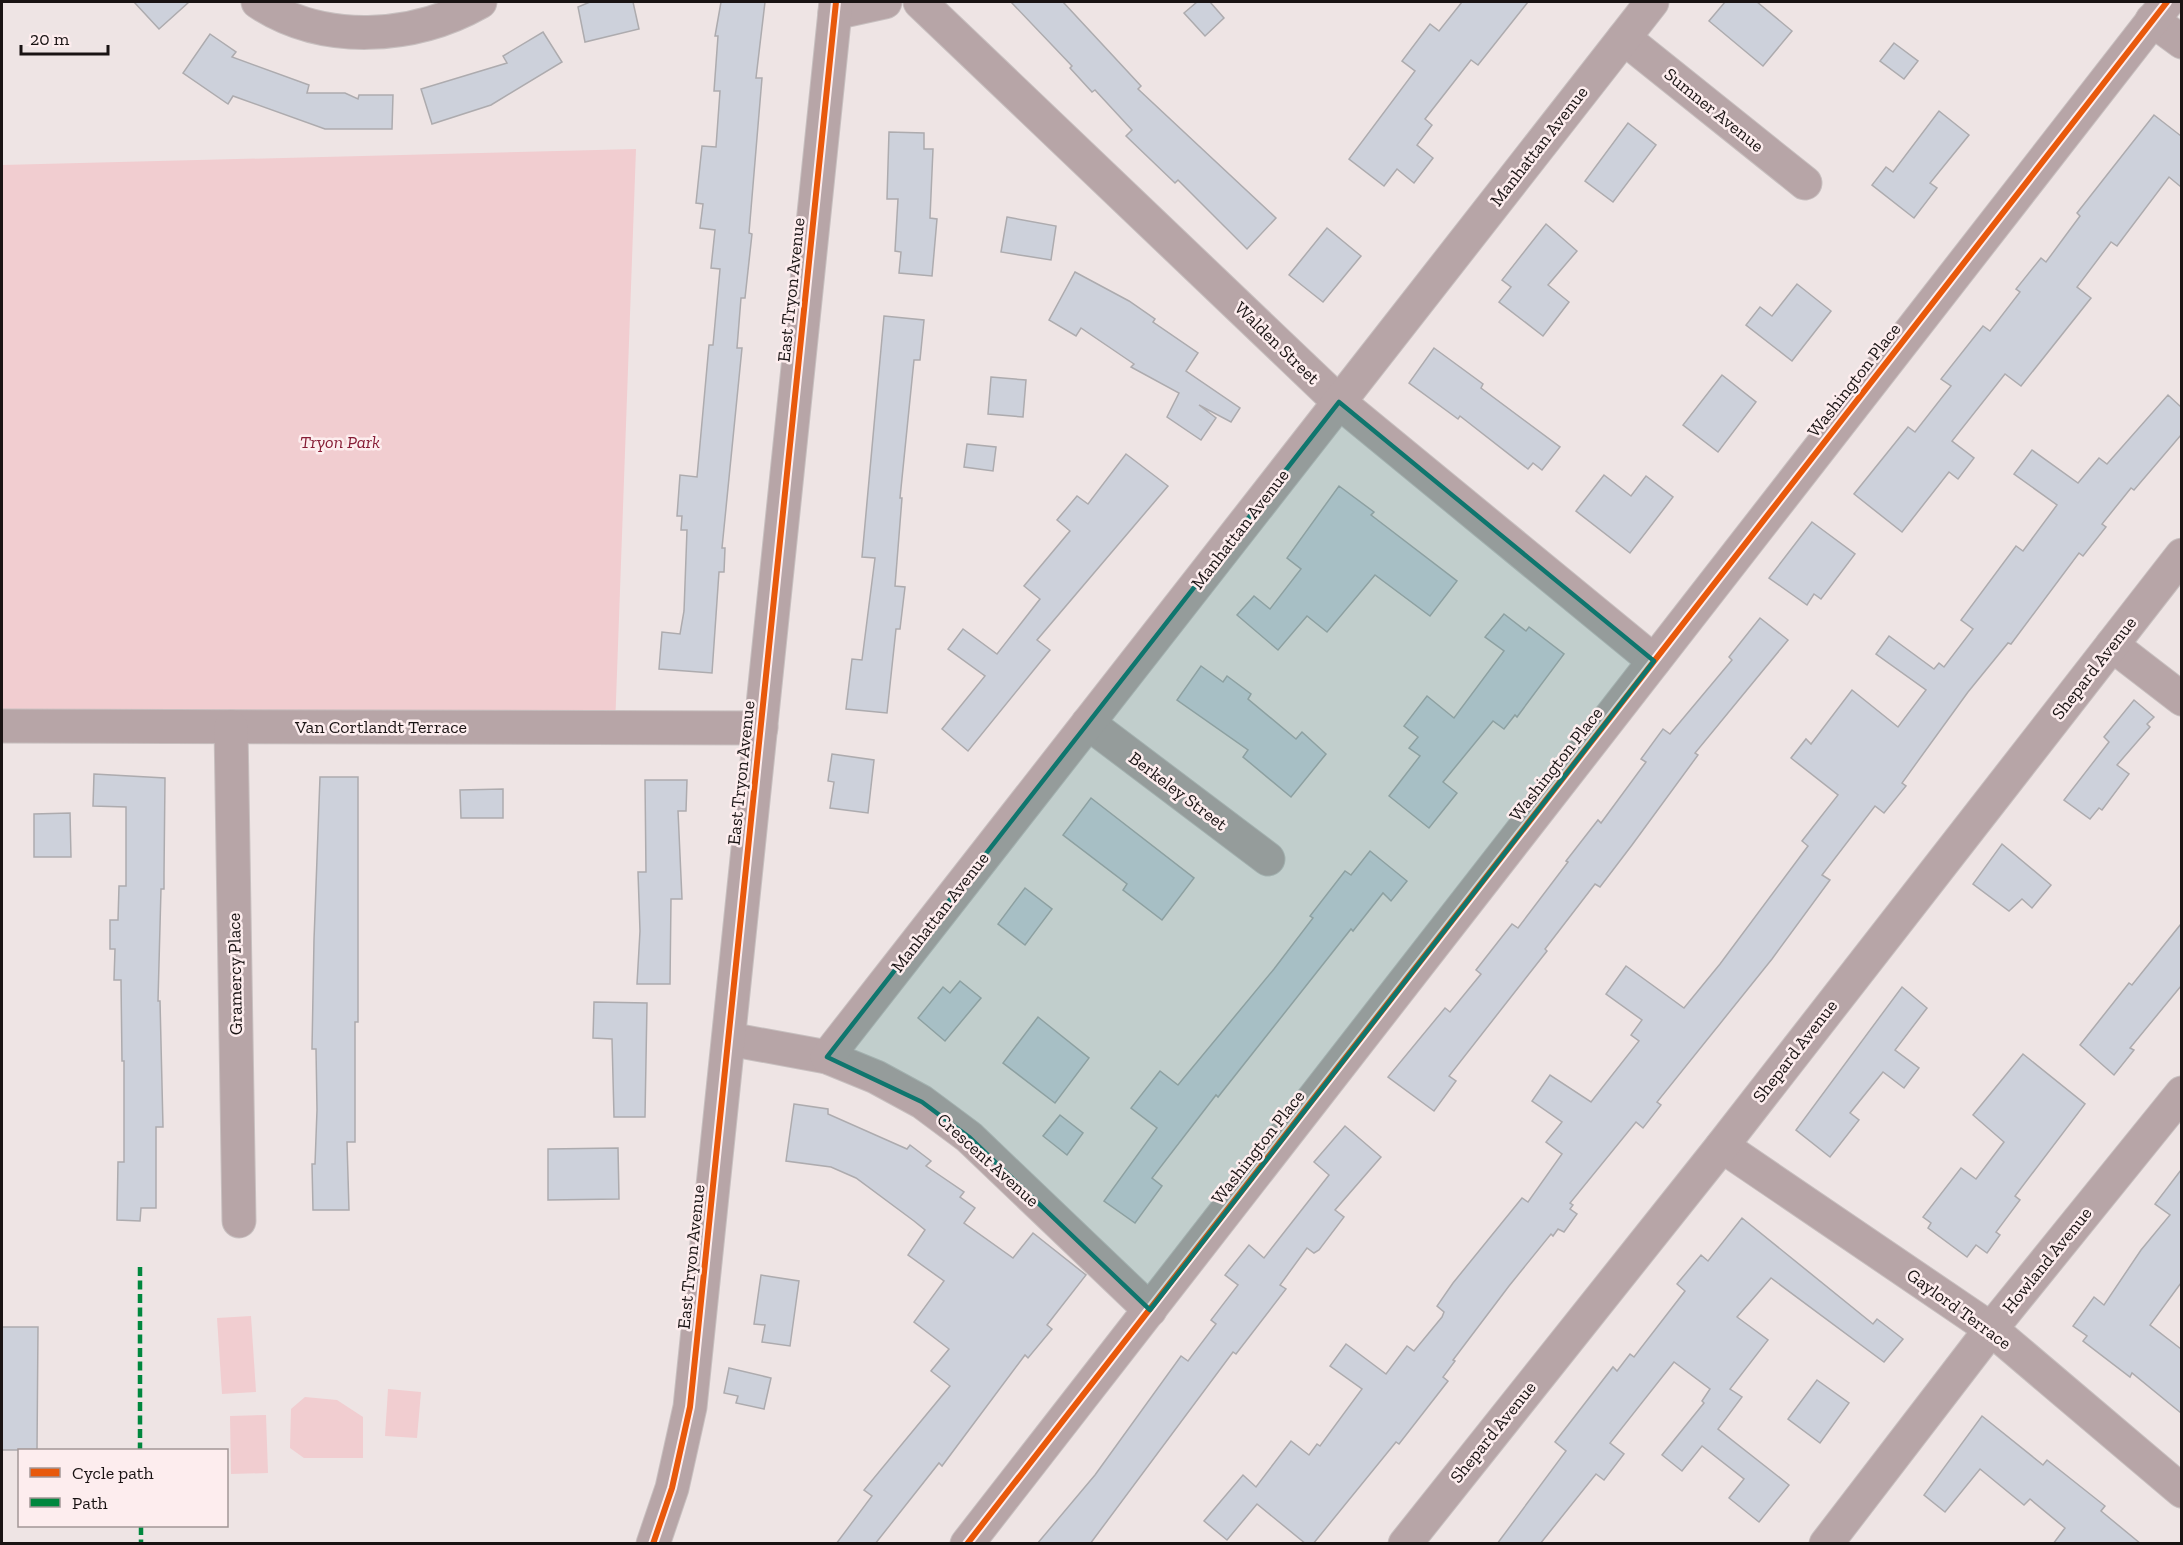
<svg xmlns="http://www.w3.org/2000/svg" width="2183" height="1545" font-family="'Zilla Slab',serif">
	<rect width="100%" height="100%" fill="#eee4e4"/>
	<g fill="#f1cdd0">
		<path d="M636,149L615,728L2,726V165Z"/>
		<path d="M251,1316L256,1392L222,1394L217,1318Z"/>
		<path d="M388,1389L421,1392L417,1438L385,1436Z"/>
		<path d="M305,1397L337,1400L363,1417V1458H304L290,1448L291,1409Z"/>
		<path d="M266,1415L268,1473L231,1474L230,1416Z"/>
	</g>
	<g fill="#cdd1db" stroke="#adabae" stroke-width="1.5">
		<path d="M134,2H189L159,29Z"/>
		<path d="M590,2H633L639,29L585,42L578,7Z"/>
		<path d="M721,2H765L756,78H762L749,233L752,234L745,298H741L737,348H742L722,548H725L724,572H719L712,673L659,669L662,632L680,634L684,611L687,530H681L682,516H677L680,475L697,477L709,345H713L720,269L711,268L715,230L700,228L703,204L696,203L702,146L716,147L720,91H714L718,36H715Z"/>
		<path d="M1011,2H1063L1141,86L1138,89L1276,218L1247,249L1178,180L1175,183L1126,136L1132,130L1095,90L1092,92L1070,68L1072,66Z"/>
		<path d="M1197,2H1210L1224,18L1205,36L1184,13Z"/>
		<path d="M1462,2H1528L1478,65L1471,60L1425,119L1432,125L1417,145L1433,158L1414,183L1397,169L1384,186L1349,159L1415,71L1402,61L1430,24L1439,31Z"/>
		<path d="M1725,2H1757L1792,31L1763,66L1709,21Z"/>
		<path d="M543,32L562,62L491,105L432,124L421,89L507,63L503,56Z"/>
		<path d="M210,34L236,52L232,57L309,85L307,93H345L358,99L359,95H393L392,129H325L233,96L228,104L183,73Z"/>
		<path d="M1894,43L1918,61L1904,79L1880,61Z"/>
		<path d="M1939,111L1969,135L1930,183L1937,188L1914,218L1872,185L1886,167L1893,172Z"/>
		<path d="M2154,115L2181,136V187L2169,177L2117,246L2111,242L2077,287L2091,298L2021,386L2005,374L1952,441L1974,458L1958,479L1949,472L1902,532L1854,494L1908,427L1915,432L1951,386L1941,379L1983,326L1990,331L2020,292L2016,289L2041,258L2046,262L2080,216L2077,213Z"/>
		<path d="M1628,123L1656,145L1613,202L1585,181Z"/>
		<path d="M889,132L924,133V149H933L930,218L937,219L932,276L899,273L901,252L895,251L898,199H887Z"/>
		<path d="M1007,217L1056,226L1051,260L1001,252Z"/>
		<path d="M1546,224L1577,251L1548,285L1569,302L1543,336L1499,302L1511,287L1502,280Z"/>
		<path d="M1327,228L1361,256L1323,302L1289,275Z"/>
		<path d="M1075,272L1129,301L1155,319L1153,322L1198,353L1186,371L1240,408L1231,422L1199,405L1216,418L1201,440L1167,417L1179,393L1131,367L1134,364L1081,328L1076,336L1049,320Z"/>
		<path d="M1797,284L1831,311L1792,361L1746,325L1760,307L1772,316Z"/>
		<path d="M884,316L924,320L920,360H914L900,498H902L895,586L905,587L900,629H896L887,713L846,709L852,659L862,660L875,558L862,557Z"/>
		<path d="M1434,348L1483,384L1481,388L1560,447L1542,470L1533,463L1528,469L1460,416L1458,419L1409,383Z"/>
		<path d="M1722,375L1756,402L1718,452L1683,425Z"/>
		<path d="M991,377L1026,380L1023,417L988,414Z"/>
		<path d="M2168,395L2181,407V435L2134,490L2131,488L2102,524L2106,527L2083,556L2079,553L2011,644L2008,643L1968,692L1902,783L1906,786L1884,813L1875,806L1822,875L1830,880L1772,959L1657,1102L1661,1105L1643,1128L1636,1122L1570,1203L1573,1205L1570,1209L1577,1214L1564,1232L1558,1229L1553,1236L1551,1234L1509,1286L1453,1360L1455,1361L1443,1377L1448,1381L1399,1444L1396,1442L1313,1544H1306L1257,1504L1227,1540L1204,1521L1243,1475L1256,1487L1291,1441L1309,1455L1317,1444L1320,1446L1362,1389L1330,1366L1346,1344L1386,1374L1407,1346L1414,1351L1442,1317L1444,1312L1437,1306L1453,1283L1522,1198L1528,1202L1562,1154L1546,1142L1562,1122L1532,1101L1550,1075L1591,1102L1639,1041L1631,1035L1642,1020L1606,994L1626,966L1684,1008L1720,964L1808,846L1802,841L1838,795L1791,758L1806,739L1811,744L1852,690L1898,727L1926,690L1876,654L1889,636L1934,669L1939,663L1944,667L1973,629L1961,620L2016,546L2023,551L2057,505L2014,474L2032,450L2078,483L2099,458L2107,464Z"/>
		<path d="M967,444L996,447L993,471L964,467Z"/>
		<path d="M1126,454L1168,486L1037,640L1050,650L968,751L942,729L985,676L948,649L963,629L997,654L1040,599L1024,586L1070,531L1057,520L1077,496L1088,504Z"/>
		<path d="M1604,475L1631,496L1646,476L1673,497L1630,553L1576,511Z"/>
		<path d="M1339,486L1374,512L1371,515L1457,581L1430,616L1375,575L1327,632L1307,616L1278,650L1237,615L1254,596L1270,609L1301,569L1287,558Z"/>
		<path d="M1812,522L1855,554L1821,599L1814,594L1807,605L1769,578Z"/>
		<path d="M1504,614L1526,631L1529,627L1564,654L1517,717L1515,715L1504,729L1493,721L1443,782L1457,793L1429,828L1389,796L1420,756L1409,748L1418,737L1404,726L1427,696L1454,718L1504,651L1485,637Z"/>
		<path d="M1760,618L1788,640L1695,753L1698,755L1632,845L1600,887L1595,884L1545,949L1547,951L1449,1076L1456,1081L1434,1111L1388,1077L1445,1008L1450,1012L1481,974L1476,970L1512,924L1518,928L1568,862L1566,861L1598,820L1601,823L1646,762L1641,759L1663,729L1670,734L1732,660L1729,657Z"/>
		<path d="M1201,666L1223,682L1227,676L1251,694L1248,699L1296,739L1302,732L1326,754L1291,797L1243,757L1248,750L1177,700Z"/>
		<path d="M2134,700L2154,717L2147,724L2150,727L2117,765L2129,774L2102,810L2099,808L2090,819L2064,800L2109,742L2104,737Z"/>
		<path d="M832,754L874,760L868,813L830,808L834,782L828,781Z"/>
		<path d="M94,774L165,778L164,874V889H161L158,1001H160L163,1127H156V1208H141L140,1221L117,1220L118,1162H124V1061H122L121,980H114L115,949H110V920H118L119,886H126V807L93,806Z"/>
		<path d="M320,777H358V1022H355V1142H347L349,1210H313L312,1164H315L317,1110L316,1049H312L314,940Z"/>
		<path d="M645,780H687L686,811H678L682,899H671L670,984H637L640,931L638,872H646Z"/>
		<path d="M503,789V818H461L460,790Z"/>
		<path d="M1091,798L1194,878L1162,920L1123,890L1127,884L1063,835Z"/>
		<path d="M70,813L71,857H34V814Z"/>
		<path d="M2002,844L2051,885L2032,908L2022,899L2009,911L1973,884Z"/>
		<path d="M1370,851L1407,881L1391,901L1383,893L1353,931L1351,929L1218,1097L1216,1095L1152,1178L1162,1186L1135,1223L1104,1201L1157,1128L1131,1108L1160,1071L1178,1085L1274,969L1313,918L1310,916L1345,871L1351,875Z"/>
		<path d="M1025,888L1052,909L1025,945L998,924Z"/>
		<path d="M2181,924V986L2130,1048L2134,1050L2114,1075L2080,1045L2129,983L2132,985Z"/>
		<path d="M960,981L981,998L945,1041L918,1018L943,987L950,993Z"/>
		<path d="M1902,987L1927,1008L1895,1050L1919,1068L1904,1088L1883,1072L1850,1113L1859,1120L1830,1157L1796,1130Z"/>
		<path d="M594,1002L647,1003L645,1117H614L612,1039L593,1038Z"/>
		<path d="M1038,1017L1089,1058L1055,1103L1003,1063Z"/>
		<path d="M2023,1054L2085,1104L2015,1196L2020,1200L1996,1232L2000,1235L1987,1253L1976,1245L1967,1257L1928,1228L1931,1223L1923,1217L1961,1168L1976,1179L2004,1142L1973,1115Z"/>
		<path d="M794,1104L828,1109V1114L907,1149L910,1145L931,1161L926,1166L964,1192L960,1197L975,1208L964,1223L1013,1258L1033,1233L1086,1275L1047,1325L1052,1329L1028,1358L1025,1355L942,1466L939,1463L875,1544H836L872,1496L864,1490L950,1386L931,1371L949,1349L914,1322L944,1281L908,1255L925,1230L914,1221L856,1178L831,1167L786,1161Z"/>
		<path d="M1060,1115L1083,1133L1067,1155L1043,1136Z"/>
		<path d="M1345,1126L1381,1157L1335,1210L1344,1217L1319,1250L1314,1253L1307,1248L1280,1285L1286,1289L1236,1354L1233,1352L1090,1544H1037L1095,1475L1181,1356L1188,1361L1216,1324L1211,1320L1238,1285L1225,1275L1249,1245L1264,1258L1329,1175L1314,1162Z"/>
		<path d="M618,1148L619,1199L548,1200V1149Z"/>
		<path d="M2181,1170V1283L2150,1325L2181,1349V1413L2132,1373L2130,1377L2083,1341L2087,1336L2073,1326L2094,1297L2104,1305L2141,1250L2170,1215L2155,1204Z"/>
		<path d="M1742,1218L1873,1324L1877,1319L1903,1339L1884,1362L1771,1278L1737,1317L1768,1340L1730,1389L1742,1397L1718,1429L1789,1485L1759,1522L1729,1498L1744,1479L1702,1446L1682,1471L1662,1455L1704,1403L1702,1401L1710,1389L1674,1362L1610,1443L1624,1454L1604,1480L1596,1474L1540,1544H1497L1566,1451L1555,1442L1613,1367L1617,1371L1630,1354L1634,1357L1685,1291L1677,1284L1701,1255L1708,1261Z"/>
		<path d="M761,1275L799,1281L790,1346L762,1342L765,1325L754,1324Z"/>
		<path d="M2,1327H38L37,1450H2Z"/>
		<path d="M729,1368L771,1378L764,1409L736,1403L738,1396L724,1393Z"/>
		<path d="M1817,1380L1849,1403L1820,1443L1788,1419Z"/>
		<path d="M1982,1416L2043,1465L2047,1460L2105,1506L2101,1511L2141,1544H2053L2065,1528L2030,1499L2024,1505L1980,1469L1945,1512L1924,1495Z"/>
	</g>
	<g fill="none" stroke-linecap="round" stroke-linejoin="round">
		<defs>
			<g id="minor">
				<path d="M258,2C323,45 413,40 480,2"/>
				<path d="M920,2L1339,402L1654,661"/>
				<path d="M835,13L885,2"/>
				<path d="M2152,20L2182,42"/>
				<path d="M1624,38L1805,183"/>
				<path d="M2112,645L2182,699"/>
				<path d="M1088,723L1268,859"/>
				<path d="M2,726L761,728"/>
				<path d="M231,727L239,1221"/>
				<path d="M729,1039L827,1057L876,1077L922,1102L969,1137L1150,1310"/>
				<path d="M827,1057L1652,2"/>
				<path d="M1722,1146L1991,1329L2182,1491"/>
				<path d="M653,1544L672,1488L690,1407L836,2"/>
				<path d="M967,1544L2167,2"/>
				<path d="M1405,1544L1722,1146L2182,555"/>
				<path d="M1826,1544L1991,1329L2182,1093"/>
			</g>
		</defs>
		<use href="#minor" stroke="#c7bfbf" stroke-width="35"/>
		<use href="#minor" stroke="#b7a5a7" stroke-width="33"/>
		<g stroke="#00873e" stroke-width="4.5" stroke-dasharray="9 4.5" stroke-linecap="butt">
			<path d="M140,1267V1450"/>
			<path d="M141,1526V1544"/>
		</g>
		<defs>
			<g id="cycleway">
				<path d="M653,1544L672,1488L690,1407L836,2"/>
				<path d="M967,1544L2167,2"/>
			</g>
		</defs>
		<use href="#cycleway" stroke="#fdedee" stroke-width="10"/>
		<use href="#cycleway" stroke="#e8590c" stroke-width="6"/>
	</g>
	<path fill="#0f766e" fill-opacity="0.2" stroke="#0f766e" stroke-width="4.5" stroke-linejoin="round" d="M1339,402L1654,661L1150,1310L969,1137L922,1102L827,1057Z"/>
	<g text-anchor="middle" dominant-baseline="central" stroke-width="5" stroke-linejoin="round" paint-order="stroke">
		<g font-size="18" fill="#191313" stroke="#fdedee">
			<text transform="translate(1714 110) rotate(39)">Sumner Avenue</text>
			<text transform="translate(1539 146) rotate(-52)">Manhattan Avenue</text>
			<text transform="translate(791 290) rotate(-84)">East Tryon Avenue</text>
			<text transform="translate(1277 343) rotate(44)">Walden Street</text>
			<text transform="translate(1854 380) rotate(-52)">Washington Place</text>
			<text transform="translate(1240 529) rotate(-52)">Manhattan Avenue</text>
			<text transform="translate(2094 668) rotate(-52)">Shepard Avenue</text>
			<text x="381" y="727">Van Cortlandt Terrace</text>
			<text transform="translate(1556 764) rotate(-52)">Washington Place</text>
			<text transform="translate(741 773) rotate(-84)">East Tryon Avenue</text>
			<text transform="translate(1178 791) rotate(37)">Berkeley Street</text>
			<text transform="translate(940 912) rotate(-52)">Manhattan Avenue</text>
			<text transform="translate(235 974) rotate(-91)">Gramercy Place</text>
			<text transform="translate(1795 1051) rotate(-52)">Shepard Avenue</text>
			<text transform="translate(1258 1147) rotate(-52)">Washington Place</text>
			<text transform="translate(988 1160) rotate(42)">Crescent Avenue</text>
			<text transform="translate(691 1257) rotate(-84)">East Tryon Avenue</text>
			<text transform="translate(2047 1260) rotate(-51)">Howland Avenue</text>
			<text transform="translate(1959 1309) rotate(36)">Gaylord Terrace</text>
			<text transform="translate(1493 1432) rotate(-51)">Shepard Avenue</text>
		</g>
		<g font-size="18" font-style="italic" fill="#861c35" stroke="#fdedee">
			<text x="340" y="442">Tryon Park</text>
		</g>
	</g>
	<rect width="2183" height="1545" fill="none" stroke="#191313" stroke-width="6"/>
	<rect x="18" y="1449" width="210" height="78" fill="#fdedee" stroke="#a29696" stroke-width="1.5"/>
	<rect x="30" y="1468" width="30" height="9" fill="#e8590c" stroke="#a29696" stroke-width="1.5"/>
	<text x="72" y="1479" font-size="18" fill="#191313">Cycle path</text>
	<rect x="30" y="1498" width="30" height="9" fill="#00873e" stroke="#a29696" stroke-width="1.5"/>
	<text x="72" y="1509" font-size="18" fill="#191313">Path</text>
	<path d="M21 45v9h87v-9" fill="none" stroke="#191313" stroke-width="3"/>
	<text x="30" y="45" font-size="18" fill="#191313" stroke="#fdedee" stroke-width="4.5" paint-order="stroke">20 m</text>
</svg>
